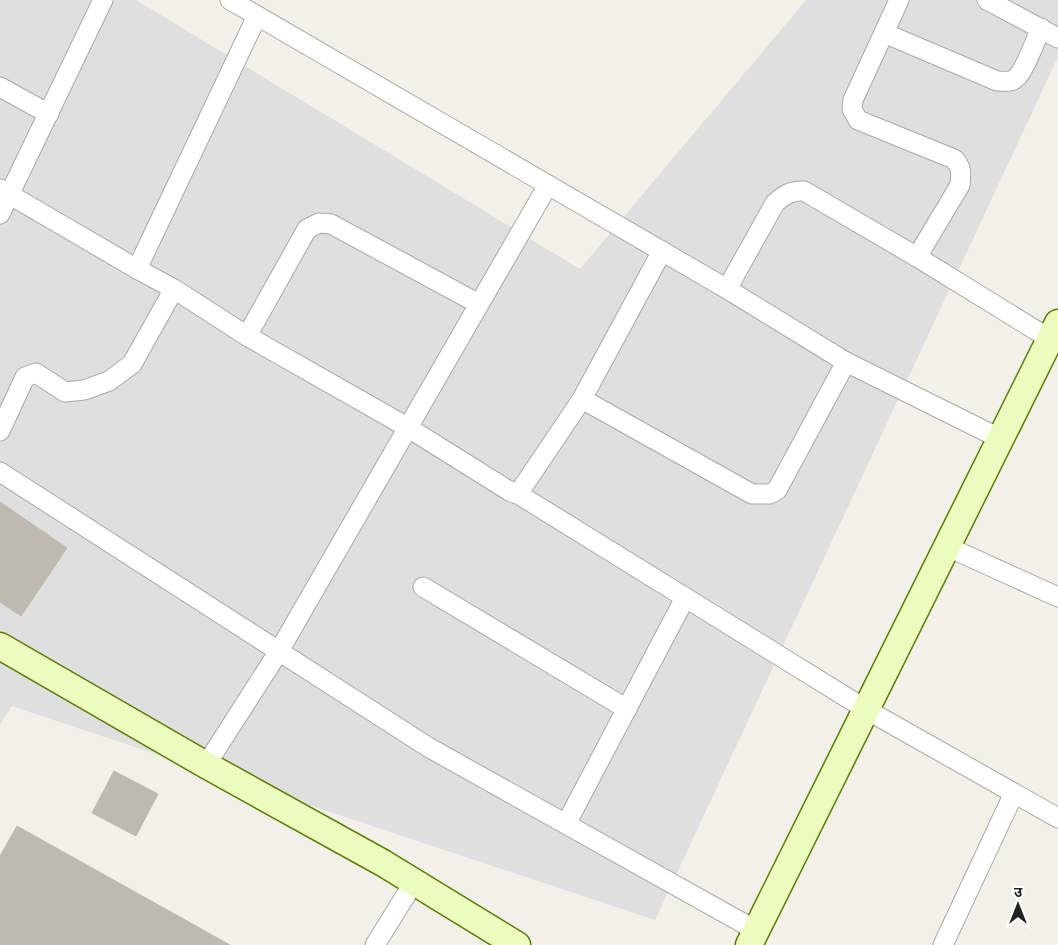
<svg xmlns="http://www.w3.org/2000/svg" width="1058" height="945" font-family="Figtree,'Noto Sans Devanagari',sans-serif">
	<rect width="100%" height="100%" fill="#f2f0e8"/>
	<path fill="#e0dfdf" d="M0,0H136L580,269L806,0H1058V57L655,920L12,706L0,725Z"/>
	<g fill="#bfbab1" stroke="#c4baaa">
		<path d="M0,502L67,548L21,616L0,602Z"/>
		<path d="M114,771L158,794L136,836L92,813Z"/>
		<path d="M17,826L230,945H0V856Z"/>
	</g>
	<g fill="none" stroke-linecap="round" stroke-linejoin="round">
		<defs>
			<g id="street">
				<path d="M230,0L727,289L846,362L1001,439"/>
				<path d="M899,0L853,100L852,109L858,120L954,159C962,167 961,173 960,185L917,257"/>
				<path d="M987,0L1058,38"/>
				<path d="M884,33L997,81C1004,81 1011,83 1016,78C1024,72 1036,39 1041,28"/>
				<path d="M0,87L49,114"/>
				<path d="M0,189L137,269L174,289L247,336L407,427L511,492L518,494L582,399L662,251"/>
				<path d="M0,214L103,0"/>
				<path d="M137,269L257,16"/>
				<path d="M727,289L775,203C784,195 792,190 804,191L917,257L1050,339"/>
				<path d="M247,336L307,229L319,223L331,224L479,304"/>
				<path d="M582,399L752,494H770L777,490L846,362"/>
				<path d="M0,431L25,377L36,373L65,392L84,390L109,381L132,364L174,289"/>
				<path d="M0,472L428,747L757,931"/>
				<path d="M518,494L867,710L1058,818"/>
				<path d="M948,547L1058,597"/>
				<path d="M423,587L627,709"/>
				<path d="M206,765L279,651L548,185"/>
				<path d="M566,824L685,598"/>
				<path d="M375,945L414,882"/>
				<path d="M943,945L1014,793"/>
			</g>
			<g id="secondary">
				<path d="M0,646L206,765L383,863L517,945"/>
				<path d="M749,945L1058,323"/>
			</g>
		</defs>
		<use href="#street" stroke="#a9a9a9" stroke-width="21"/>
		<use href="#secondary" stroke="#5a7e03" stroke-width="29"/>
		<use href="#street" stroke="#fff" stroke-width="19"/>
		<use href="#secondary" stroke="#ecfbbe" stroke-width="26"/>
	</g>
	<g transform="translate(1018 905)" stroke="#ffffff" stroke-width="4" paint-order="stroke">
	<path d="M0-4L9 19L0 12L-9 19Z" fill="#222222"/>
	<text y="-8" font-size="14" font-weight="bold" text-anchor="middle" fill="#222222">उ</text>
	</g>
</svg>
